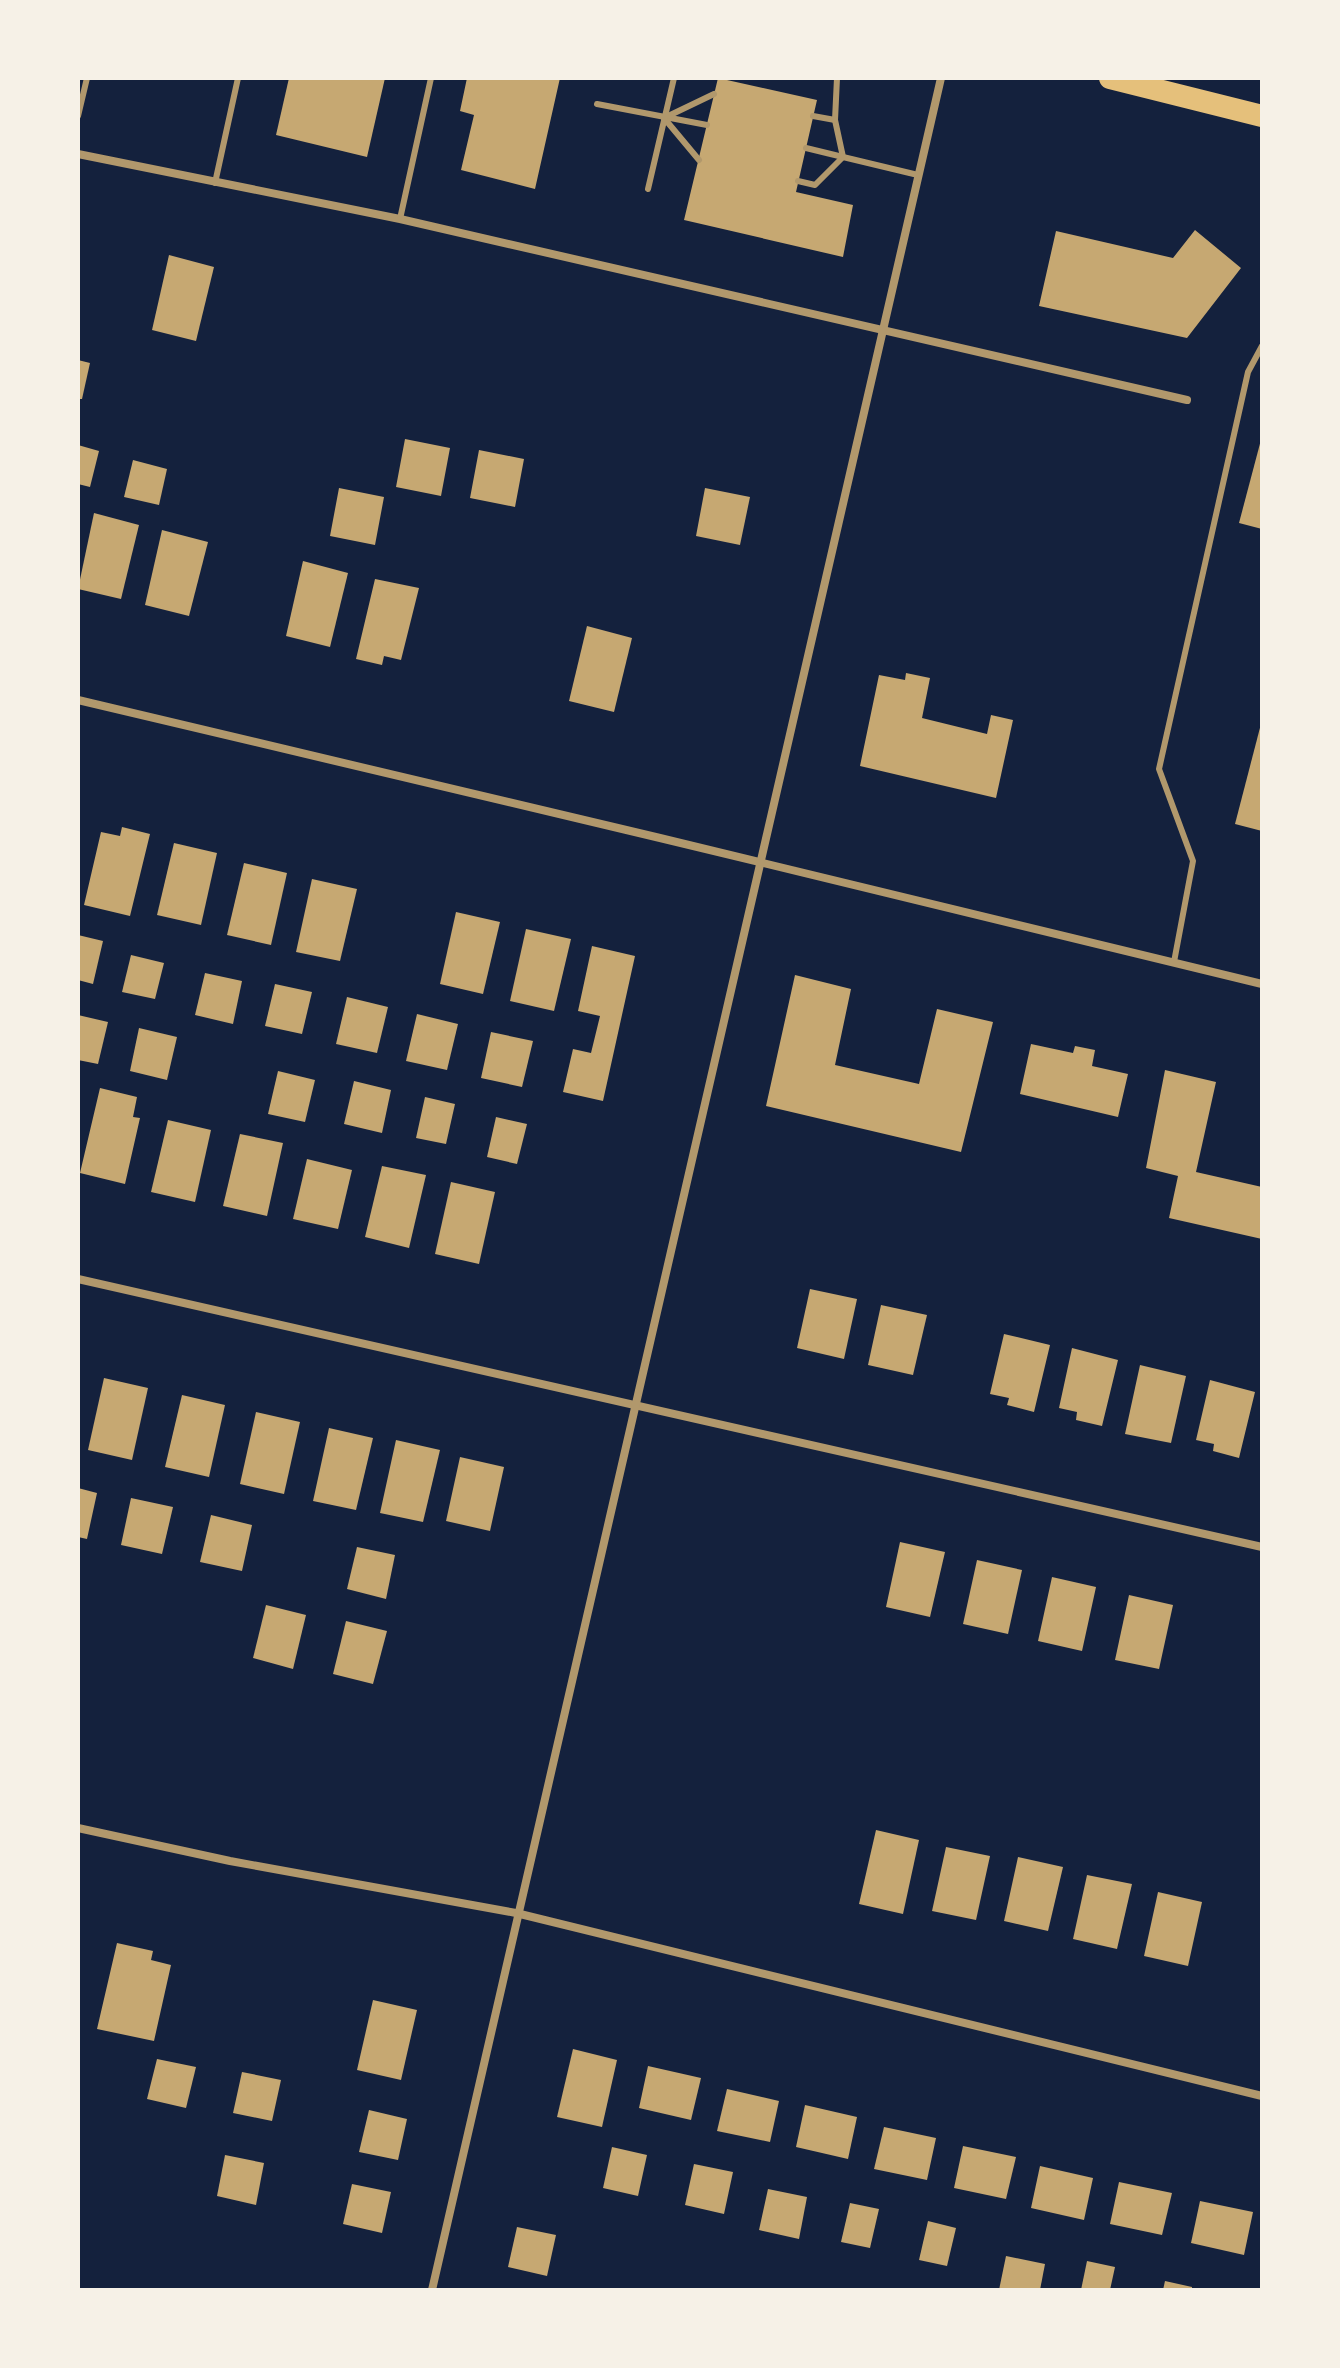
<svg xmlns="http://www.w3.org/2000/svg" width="1340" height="2368" font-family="Arial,sans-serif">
	<rect width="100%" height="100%" fill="#14213d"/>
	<g fill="#c6a872">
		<path d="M289,78H385L367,157L276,135Z"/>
		<path d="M467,78H560L535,189L461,170L474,115L460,111Z"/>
		<path d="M718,78L817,100L796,192L853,205L843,257L684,220Z"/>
		<path d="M1195,230L1241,268L1187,338L1039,306L1056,231L1173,258Z"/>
		<path d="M169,255L214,267L196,341L152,330Z"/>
		<path d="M78,360L90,363L82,399H78Z"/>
		<path d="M1262,436V529L1239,523Z"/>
		<path d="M405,439L450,448L441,496L396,487Z"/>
		<path d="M78,445L99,451L90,487L78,484Z"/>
		<path d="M479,450L524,459L515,507L470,498Z"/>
		<path d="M133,460L167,469L159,505L124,497Z"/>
		<path d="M339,488L384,497L375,545L330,536Z"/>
		<path d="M705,488L750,497L740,545L696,536Z"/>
		<path d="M94,513L139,525L121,599L78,589Z"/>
		<path d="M162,530L208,542L189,616L145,605Z"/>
		<path d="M303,561L348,573L330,647L286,636Z"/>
		<path d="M375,579L419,588L401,660L384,656L382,665L356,659Z"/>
		<path d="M587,626L632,638L614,712L569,701Z"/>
		<path d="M906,673L930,678L922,718L987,734L991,715L1013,720L996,798L860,766L879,675L905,680Z"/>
		<path d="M1262,720V831L1235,824Z"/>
		<path d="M122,827L150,834L130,916L84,905L101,832L120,836Z"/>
		<path d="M174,843L217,853L201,925L157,915Z"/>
		<path d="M244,863L287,873L271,945L227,935Z"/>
		<path d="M312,879L357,889L340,961L296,952Z"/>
		<path d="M456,912L500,922L483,994L440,984Z"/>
		<path d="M526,929L571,939L554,1011L510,1001Z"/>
		<path d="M78,935L103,941L93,984L78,980Z"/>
		<path d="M592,946L635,956L603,1101L563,1092L573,1049L591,1053L600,1016L578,1011Z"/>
		<path d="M131,955L164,963L155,999L122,992Z"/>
		<path d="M205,973L242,981L233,1024L195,1015Z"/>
		<path d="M795,975L851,989L835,1065L919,1084L937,1009L993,1022L961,1152L766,1106Z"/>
		<path d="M275,984L312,992L302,1034L265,1026Z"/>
		<path d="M347,997L388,1007L377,1053L336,1044Z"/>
		<path d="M417,1014L458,1024L447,1070L406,1061Z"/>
		<path d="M78,1015L108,1022L98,1064L78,1060Z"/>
		<path d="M139,1028L177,1037L167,1080L130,1071Z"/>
		<path d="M491,1032L533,1041L522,1087L481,1078Z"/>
		<path d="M1031,1044L1073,1053L1075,1046L1095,1050L1092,1066L1128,1074L1118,1117L1020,1094Z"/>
		<path d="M1165,1070L1216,1082L1196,1172L1262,1187V1239L1169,1218L1178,1176L1146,1168Z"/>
		<path d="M278,1071L315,1080L305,1122L268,1114Z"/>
		<path d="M354,1081L391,1090L382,1133L344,1124Z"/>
		<path d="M100,1088L137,1097L133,1117L140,1118L125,1184L80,1173Z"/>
		<path d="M425,1097L455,1104L446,1144L416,1138Z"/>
		<path d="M496,1117L527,1124L517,1164L487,1157Z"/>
		<path d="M168,1120L211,1130L195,1202L151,1192Z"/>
		<path d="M240,1134L283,1143L267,1216L223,1206Z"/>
		<path d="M307,1159L352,1170L338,1229L293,1219Z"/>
		<path d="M382,1166L426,1175L409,1248L365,1237Z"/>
		<path d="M451,1182L495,1192L479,1264L435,1254Z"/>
		<path d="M810,1289L857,1299L844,1359L797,1348Z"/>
		<path d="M881,1305L927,1315L913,1375L868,1365Z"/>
		<path d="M1004,1334L1050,1345L1034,1412L1007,1405L1009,1398L990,1394Z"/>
		<path d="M1072,1348L1118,1360L1102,1426L1076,1420L1077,1412L1059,1408Z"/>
		<path d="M1140,1365L1186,1376L1171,1443L1125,1434Z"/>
		<path d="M104,1378L148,1388L132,1460L88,1450Z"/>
		<path d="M1210,1380L1255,1392L1239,1458L1213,1451L1214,1444L1196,1440Z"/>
		<path d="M182,1395L225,1405L209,1477L165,1467Z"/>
		<path d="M256,1412L300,1422L284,1494L240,1484Z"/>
		<path d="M329,1428L373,1438L356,1510L313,1501Z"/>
		<path d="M396,1440L440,1450L423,1522L380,1513Z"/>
		<path d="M460,1457L504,1467L490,1531L446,1521Z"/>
		<path d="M78,1488L97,1493L87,1539L78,1537Z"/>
		<path d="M131,1498L173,1507L162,1554L121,1545Z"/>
		<path d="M211,1515L252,1525L242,1571L200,1562Z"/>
		<path d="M900,1542L945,1552L930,1617L886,1607Z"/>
		<path d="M357,1547L395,1555L386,1599L347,1589Z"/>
		<path d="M977,1560L1022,1570L1008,1634L963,1624Z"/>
		<path d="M1052,1577L1096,1587L1082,1651L1038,1641Z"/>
		<path d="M1129,1595L1173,1605L1159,1669L1115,1660Z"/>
		<path d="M266,1605L306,1615L293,1669L253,1658Z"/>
		<path d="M346,1621L387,1631L373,1684L333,1674Z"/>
		<path d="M876,1830L919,1840L903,1914L859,1904Z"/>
		<path d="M946,1847L990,1856L976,1920L932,1911Z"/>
		<path d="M1018,1857L1063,1867L1048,1931L1004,1921Z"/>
		<path d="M1087,1875L1132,1884L1117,1949L1073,1939Z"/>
		<path d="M1158,1892L1202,1902L1188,1966L1144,1956Z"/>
		<path d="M117,1943L153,1951L151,1960L171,1965L154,2041L97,2029Z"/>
		<path d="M373,2000L417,2010L401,2080L357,2070Z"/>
		<path d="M573,2049L617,2060L602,2127L557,2117Z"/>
		<path d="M157,2059L196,2067L186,2108L147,2099Z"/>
		<path d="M648,2066L701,2078L691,2120L639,2108Z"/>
		<path d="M242,2072L281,2080L272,2121L233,2113Z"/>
		<path d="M727,2089L779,2101L770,2142L717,2131Z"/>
		<path d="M805,2105L857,2117L848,2159L796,2147Z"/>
		<path d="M369,2110L407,2119L398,2160L359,2152Z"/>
		<path d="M884,2127L936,2138L927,2180L874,2169Z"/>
		<path d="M963,2146L1016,2157L1006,2199L954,2188Z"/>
		<path d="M612,2147L647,2155L638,2196L603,2188Z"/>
		<path d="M225,2155L264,2163L256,2205L217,2196Z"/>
		<path d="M694,2164L733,2172L724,2214L685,2205Z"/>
		<path d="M1040,2166L1093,2178L1084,2220L1031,2208Z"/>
		<path d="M1119,2182L1172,2193L1162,2235L1110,2224Z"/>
		<path d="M352,2184L391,2192L382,2233L343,2224Z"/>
		<path d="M768,2189L807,2197L799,2239L759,2230Z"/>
		<path d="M1200,2201L1253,2212L1244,2255L1191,2243Z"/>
		<path d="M850,2203L879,2209L870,2248L841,2242Z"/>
		<path d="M928,2221L956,2228L947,2266L919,2260Z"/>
		<path d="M517,2227L556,2235L547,2276L508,2267Z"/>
		<path d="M1006,2256L1045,2264L1040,2290H999Z"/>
		<path d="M1087,2261L1115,2267L1110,2290H1081Z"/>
		<path d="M1165,2281L1192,2287V2290H1163Z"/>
	</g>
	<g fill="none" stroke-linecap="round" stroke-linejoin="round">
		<g stroke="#b1986c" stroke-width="6">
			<path d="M837,78L835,120L843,157L918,175"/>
			<path d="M597,104L707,125"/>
			<path d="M78,116L87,78"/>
			<path d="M813,116L835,120"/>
			<path d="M664,118L714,94"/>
			<path d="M664,118L699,160"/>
			<path d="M806,148L843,157"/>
			<path d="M798,181L815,185L843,157"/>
			<path d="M215,183L238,78"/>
			<path d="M648,189L674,78"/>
			<path d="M400,219L431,78"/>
			<path d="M1174,962L1193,861L1159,769L1248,372L1262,346"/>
		</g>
		<g stroke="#b1986c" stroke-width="8">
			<path d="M78,154L400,219L1187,400"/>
			<path d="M78,700C473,792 868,888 1262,984"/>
			<path d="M78,1279L1262,1547"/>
			<path d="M78,1828L230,1861L516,1913L1262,2096"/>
			<path d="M432,2290L941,78"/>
		</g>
		<path stroke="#e5c07b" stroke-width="22" d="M1110,78L1262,116"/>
	</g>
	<rect width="1340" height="2368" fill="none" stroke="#f6f1e7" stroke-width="160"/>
</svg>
